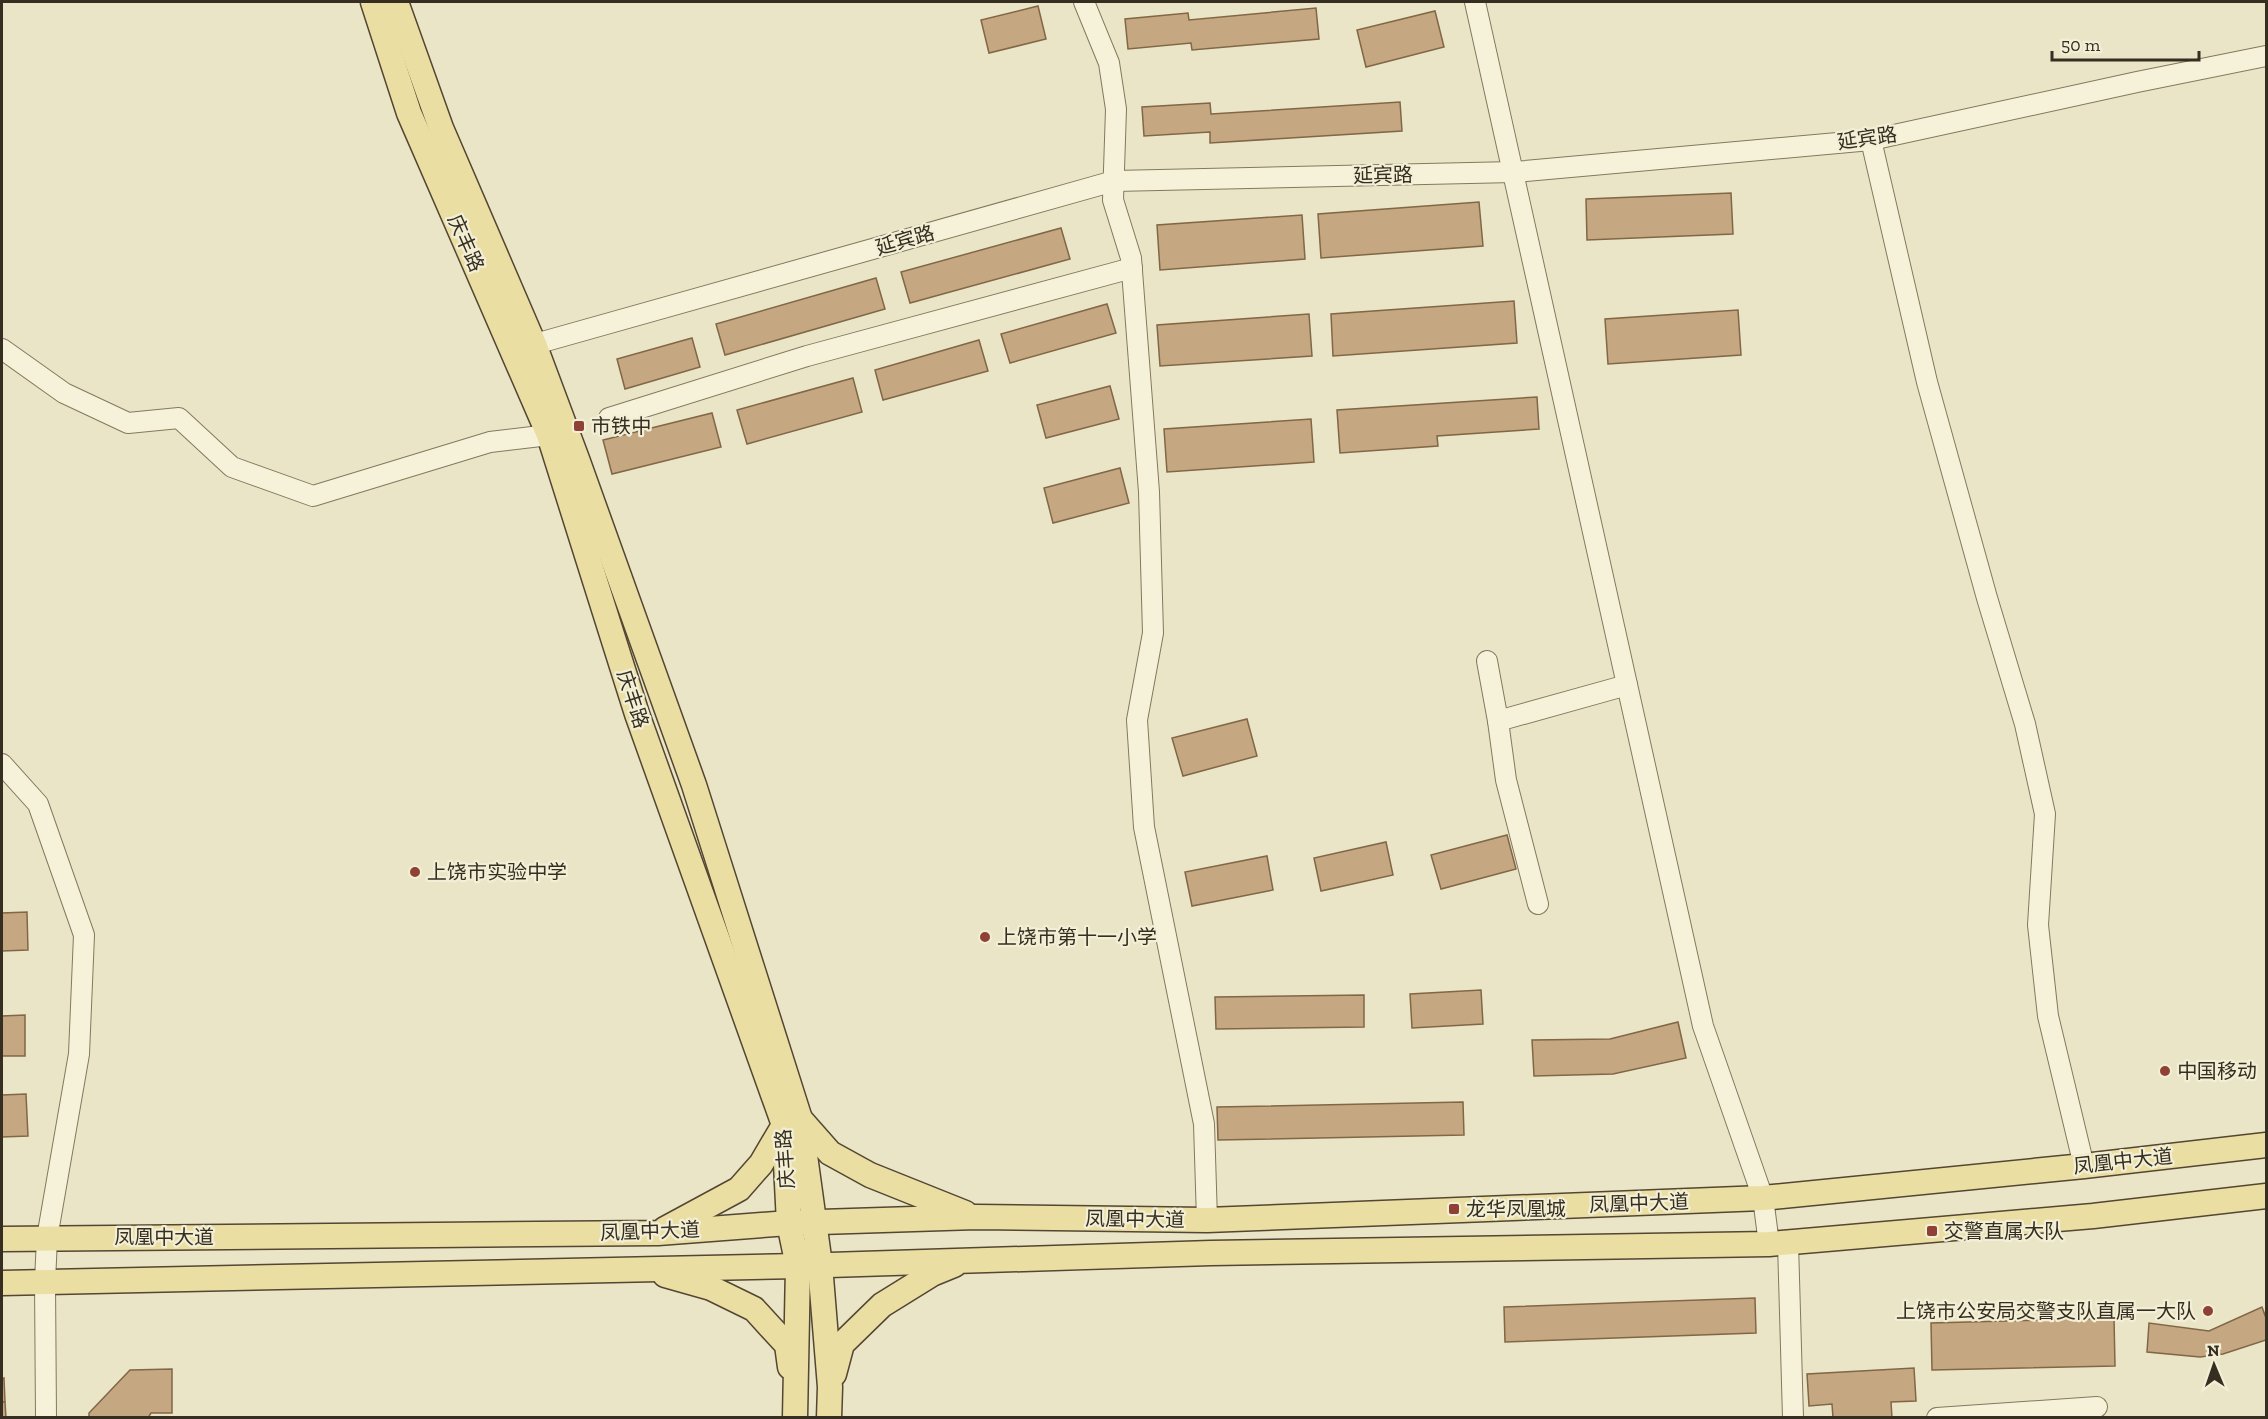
<svg xmlns="http://www.w3.org/2000/svg" width="2268" height="1419" font-family="'Zilla Slab','Noto Sans SC',serif">
	<rect width="100%" height="100%" fill="#eae5c7"/>
	<g fill="#c5a781" stroke="#816746" stroke-width="1.5">
		<path d="M1038,6L1046,39L989,53L981,20Z"/>
		<path d="M1316,8L1319,39L1192,50L1191,43L1128,49L1125,19L1188,13L1189,20Z"/>
		<path d="M1435,11L1444,47L1366,67L1357,30Z"/>
		<path d="M1400,102L1402,131L1210,143V132L1144,136L1142,107L1210,103L1211,114Z"/>
		<path d="M1731,193L1733,234L1587,240L1586,199Z"/>
		<path d="M1479,202L1483,246L1321,258L1318,214Z"/>
		<path d="M1302,215L1305,259L1160,270L1157,225Z"/>
		<path d="M1061,228L1070,259L910,303L901,272Z"/>
		<path d="M876,278L885,309L725,355L716,324Z"/>
		<path d="M1514,301L1517,343L1333,356L1331,314Z"/>
		<path d="M1107,304L1116,333L1010,363L1001,334Z"/>
		<path d="M1738,310L1741,355L1608,364L1605,319Z"/>
		<path d="M1309,314L1312,356L1160,366L1157,325Z"/>
		<path d="M692,338L700,367L625,389L617,359Z"/>
		<path d="M979,340L988,371L883,400L875,370Z"/>
		<path d="M853,378L862,412L747,444L737,410Z"/>
		<path d="M1110,386L1119,419L1046,438L1037,405Z"/>
		<path d="M1537,397L1539,429L1437,436L1438,446L1340,453L1337,410Z"/>
		<path d="M712,413L721,447L612,474L603,440Z"/>
		<path d="M1311,419L1314,462L1167,472L1164,429Z"/>
		<path d="M1120,468L1129,503L1053,523L1044,488Z"/>
		<path d="M1247,719L1257,756L1183,776L1172,738Z"/>
		<path d="M1507,835L1516,869L1441,889L1431,855Z"/>
		<path d="M1386,842L1393,875L1321,891L1314,858Z"/>
		<path d="M1267,856L1273,890L1192,906L1185,872Z"/>
		<path d="M27,912L28,950L2,951V913Z"/>
		<path d="M1481,990L1483,1024L1412,1028L1410,994Z"/>
		<path d="M1364,995V1027L1216,1029L1215,997Z"/>
		<path d="M25,1015V1056H2V1016Z"/>
		<path d="M1678,1022L1686,1058L1613,1074L1534,1076L1532,1040L1610,1039Z"/>
		<path d="M26,1094L28,1136L2,1137V1095Z"/>
		<path d="M1463,1102L1464,1135L1218,1140L1217,1107Z"/>
		<path d="M1755,1298L1756,1333L1505,1342L1504,1307Z"/>
		<path d="M2262,1307L2266,1318V1340L2223,1354L2200,1357L2147,1352L2149,1323L2209,1331Z"/>
		<path d="M2114,1318L2115,1366L1932,1370L1931,1323Z"/>
		<path d="M1914,1368L1916,1401L1891,1402L1892,1418H1833L1832,1404L1809,1406L1807,1374Z"/>
		<path d="M172,1369V1413H151L148,1418H89V1413L130,1370Z"/>
		<path d="M4,1378L5,1402H2V1379Z"/>
		<path d="M2,1402H5L6,1418H2Z"/>
	</g>
	<g fill="none" stroke-linecap="round" stroke-linejoin="round">
		<defs>
			<g id="minor">
				<path d="M1084,2L1109,63L1116,109L1113,200L1131,258L1149,492L1153,633L1137,720L1144,827L1204,1124L1207,1220"/>
				<path d="M1475,2L1703,1026L1763,1198L1769,1244"/>
				<path d="M1871,140L1927,382L1987,598L2025,724L2045,814L2038,925L2048,1016L2084,1166"/>
				<path d="M521,348L1114,181L1514,172L1871,140L2137,82L2266,56"/>
				<path d="M2,349L64,393L128,423L179,418L232,467L313,496L490,442L549,435"/>
				<path d="M609,418L807,356L1132,268"/>
				<path d="M1487,661L1498,721"/>
				<path d="M2,764L38,804L84,935L79,1054L47,1238L45,1282L46,1418"/>
				<path d="M1538,904L1506,780L1498,721L1627,685"/>
				<path d="M1788,1243L1793,1418"/>
				<path d="M1937,1418L2097,1407"/>
			</g>
			<g id="major">
				<path d="M373,2L409,113L549,435L637,714L784,1125L789,1223L798,1266L795,1418"/>
				<path d="M396,2L441,128L534,344L577,459L694,785L800,1119L820,1265L830,1387L829,1418"/>
				<path d="M800,1119L830,1153L870,1175L965,1213"/>
				<path d="M665,1229L739,1189L761,1164L784,1125"/>
				<path d="M2,1239L658,1233L789,1223L976,1217L1207,1220L1763,1198L2084,1166L2266,1145"/>
				<path d="M665,1275L711,1288L754,1309L787,1345L790,1367"/>
				<path d="M2,1283L798,1266L1211,1253L1769,1244L2093,1216L2266,1196"/>
				<path d="M834,1374L842,1344L882,1305L932,1274L954,1265"/>
			</g>
		</defs>
		<use href="#minor" stroke="#84785e" stroke-width="22"/>
		<use href="#major" stroke="#534632" stroke-width="27"/>
		<use href="#minor" stroke="#f6f2da" stroke-width="20"/>
		<use href="#major" stroke="#eadea3" stroke-width="24"/>
	</g>
	<g fill="#8e4134" stroke="#f2efd6" stroke-width="2">
		<rect x="573" y="420" width="12" height="12" rx="3"/>
		<circle cx="415" cy="872" r="6"/>
		<circle cx="985" cy="937" r="6"/>
		<circle cx="2165" cy="1071" r="6"/>
		<rect x="1448" y="1203" width="12" height="12" rx="3"/>
		<rect x="1926" y="1225" width="12" height="12" rx="3"/>
		<circle cx="2208" cy="1311" r="6"/>
	</g>
	<g text-anchor="middle" dominant-baseline="central" stroke-width="4.5" stroke-linejoin="round" paint-order="stroke">
		<g font-size="20" fill="#362e20" stroke="#f2efd6">
			<text transform="translate(1867 138) rotate(-8)">延宾路</text>
			<text transform="translate(1383 175) rotate(-1)">延宾路</text>
			<text transform="translate(905 240) rotate(-16)">延宾路</text>
			<text transform="translate(466 243) rotate(66)">庆丰路</text>
			<text transform="translate(633 699) rotate(72)">庆丰路</text>
			<text transform="translate(785 1159) rotate(-94)">庆丰路</text>
			<text transform="translate(2123 1161) rotate(-6)">凤凰中大道</text>
			<text transform="translate(1639 1203) rotate(-2)">凤凰中大道</text>
			<text transform="translate(1135 1219) rotate(1)">凤凰中大道</text>
			<text transform="translate(650 1231) rotate(-2)">凤凰中大道</text>
			<text x="164" y="1237">凤凰中大道</text>
		</g>
		<g font-size="20" fill="#362e20" stroke="#f2efd6" text-anchor="start">
			<text x="591" y="426">市铁中</text>
			<text x="427" y="872">上饶市实验中学</text>
			<text x="997" y="937">上饶市第十一小学</text>
			<text x="2177" y="1071">中国移动</text>
			<text x="1466" y="1209">龙华凤凰城</text>
			<text x="1944" y="1231">交警直属大队</text>
			<text x="2196" y="1311" text-anchor="end">上饶市公安局交警支队直属一大队</text>
		</g>
	</g>
	<rect width="2268" height="1419" fill="none" stroke="#362e20" stroke-width="6"/>
	<g transform="translate(2214 1365) rotate(358)" stroke="#f2efd6" stroke-width="4.5" paint-order="stroke">
	<path d="M0-4.5L10 22L0 15L-10 22Z" fill="#362e20"/>
	<text y="-9" font-size="16" font-weight="bold" text-anchor="middle" fill="#362e20">N</text>
	</g>
	<path d="M2052 51v9h147v-9" fill="none" stroke="#362e20" stroke-width="3"/>
	<text x="2061" y="51" font-size="18" fill="#362e20" stroke="#f2efd6" stroke-width="4.5" paint-order="stroke">50 m</text>
</svg>
